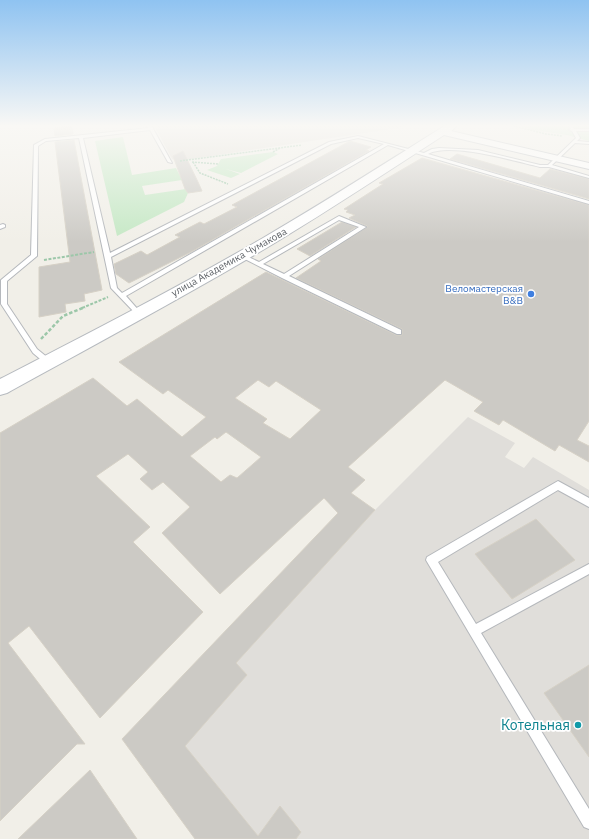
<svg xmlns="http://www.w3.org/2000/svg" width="589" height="839" font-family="'IBM Plex Sans',sans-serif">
	<rect width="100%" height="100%" fill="#f1efe8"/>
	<path fill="#e0deda" d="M468,417L515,443L505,457L524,468L533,457L589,490V839H296L301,831L280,807L258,836L177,736L200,729L247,675L236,663L375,510Z"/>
	<path fill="#e1ded6" d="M154,125H402L405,127L178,161L172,159Z"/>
	<g fill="#c5e8c5">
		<path d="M516,125H589V141L567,135L534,130Z"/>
		<path d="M123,137L132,175L176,168L182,180L142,186L145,195L186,189L188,193L184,202L117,236L95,141Z"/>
		<path d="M273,152L278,154L241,173L226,169L240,174L231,178L207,170L217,166L221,159Z"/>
	</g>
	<g fill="#cccac5" stroke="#d6d1c6" fill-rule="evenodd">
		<path d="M72,126L73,134L55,136L54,128Z"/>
		<path d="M74,140L102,290L84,294L85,301L65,304L66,312L39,317V267L70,262L55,142Z"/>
		<path d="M350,141L371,147L366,150L369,151L191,252L129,283L116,274L114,264L141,251L147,255L180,237L175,235L200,222L204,224L237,207L232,205Z"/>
		<path d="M183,151L198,182L202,191L188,193L185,189L173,156Z"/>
		<path d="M457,154L540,178L550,169L589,179V199L450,159Z"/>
		<path d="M422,158L589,205V421L577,440L589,446V462L559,445L555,451L503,420L499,425L474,411L483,402L445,380L348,467L365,480L351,493L375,510L236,663L247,675L185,746L258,836L280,806L301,832L296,839H195L122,739L338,513L324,498L220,594L162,533L190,507L163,482L152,490L140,479L148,472L128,454L96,476L150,527L133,542L203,612L100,718L29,626L8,643L85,744H77L0,821V433L93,378L127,406L137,399L182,437L206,417L168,390L163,394L119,362L266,272L396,335H402V329L296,278L321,261L318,259L367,227V226L349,218L355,215L346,212L348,210L344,209L383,184L379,183ZM258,380L269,387L276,381L321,410L290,439L263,423L267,419L235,398ZM226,432L261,457L237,478L230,475L221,482L190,456L215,437L217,439Z"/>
		<path d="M342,222L356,227L310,256L297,249Z"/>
		<path d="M536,519L575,560L512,599L475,554Z"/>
		<path d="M589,665V757L544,693Z"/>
		<path d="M90,770L137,839H18Z"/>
	</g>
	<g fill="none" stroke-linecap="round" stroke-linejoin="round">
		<defs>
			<g id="lane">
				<path d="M147,125H151L172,163L168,162L150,130L83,138L110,253L329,142L358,136L424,153L432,149L439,148L478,150L540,165H548L576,138L572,131L569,130L571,129L568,125H572L574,129H589V131H576L580,138L577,141L589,142V144L575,143L552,165L589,176V178L549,167H540C514,161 451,142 428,154L589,201V204L388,145L126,296L141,313L138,315L136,314L111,288L79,138L46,141L38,146L37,256L7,281V304L37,349L53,362L49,364H46L33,353L1,304V280L31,255L34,145L45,139L149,128ZM358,138L384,144L122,293L117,288L111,257L331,144Z"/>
				<path d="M339,216L366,227L289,276L401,330V334H397L282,278L239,256L244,255L259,262ZM339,220L359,227L284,274L263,264Z"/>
				<path d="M3,224L5,225V227L0,229V225Z"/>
				<path d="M558,481L589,498V507L558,490L438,562L476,624L589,564V574L481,633L589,809V829L584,827L426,560L427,557Z"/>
			</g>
			<path id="secondary" d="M446,125H458L451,131L589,163V169L444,135C387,172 331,209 273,244C186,296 96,344 7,393L0,395V379C89,333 177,288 263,238C325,202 385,163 446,125Z"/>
		</defs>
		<use href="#lane" stroke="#b5b8bc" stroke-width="2"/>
		<use href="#secondary" stroke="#b6babf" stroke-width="2"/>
		<g stroke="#9cc7a9" stroke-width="1.5" stroke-dasharray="2 1" stroke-linecap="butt">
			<path d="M510,125L546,134L562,136"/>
			<path d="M273,152L280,148"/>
			<path d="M180,161L302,145"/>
			<path d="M192,162L218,164"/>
			<path d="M193,162L200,173L228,184"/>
		</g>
		<g stroke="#9cc7a9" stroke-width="2" stroke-dasharray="3 1.5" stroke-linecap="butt">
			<path d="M44,260L94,252"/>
			<path d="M82,308L108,297"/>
		</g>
		<path stroke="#9cc7a9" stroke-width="2.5" stroke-dasharray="3.5 2" stroke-linecap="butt" d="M41,339L63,316L85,307"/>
		<use href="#lane" fill="#fff" fill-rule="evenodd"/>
		<use href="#secondary" fill="#fff" fill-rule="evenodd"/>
	</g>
	<linearGradient id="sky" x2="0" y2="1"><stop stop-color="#8fc3f1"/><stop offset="0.52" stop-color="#f9f8f5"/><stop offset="1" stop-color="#f9f8f5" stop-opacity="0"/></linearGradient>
	<rect width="589" height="242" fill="url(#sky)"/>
	<circle fill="#3f7fe0" stroke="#fff" stroke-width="1.5" cx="531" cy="294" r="4"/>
	<circle fill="#0f9aa8" stroke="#fff" stroke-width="1.5" cx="578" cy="725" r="4"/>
	<g text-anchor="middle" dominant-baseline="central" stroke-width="3.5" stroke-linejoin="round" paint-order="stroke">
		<g font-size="10" fill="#5f6368" stroke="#fff">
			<text transform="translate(229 262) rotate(-29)">улица Академика Чумакова</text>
		</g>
		<g font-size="10" fill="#366cbe" stroke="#fff" text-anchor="end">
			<text x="523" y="288">Веломастерская<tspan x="523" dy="12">B&amp;B</tspan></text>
		</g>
		<g font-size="14" fill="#0d838f" stroke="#fff" text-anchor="end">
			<text x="570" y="725">Котельная</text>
		</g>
	</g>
</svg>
